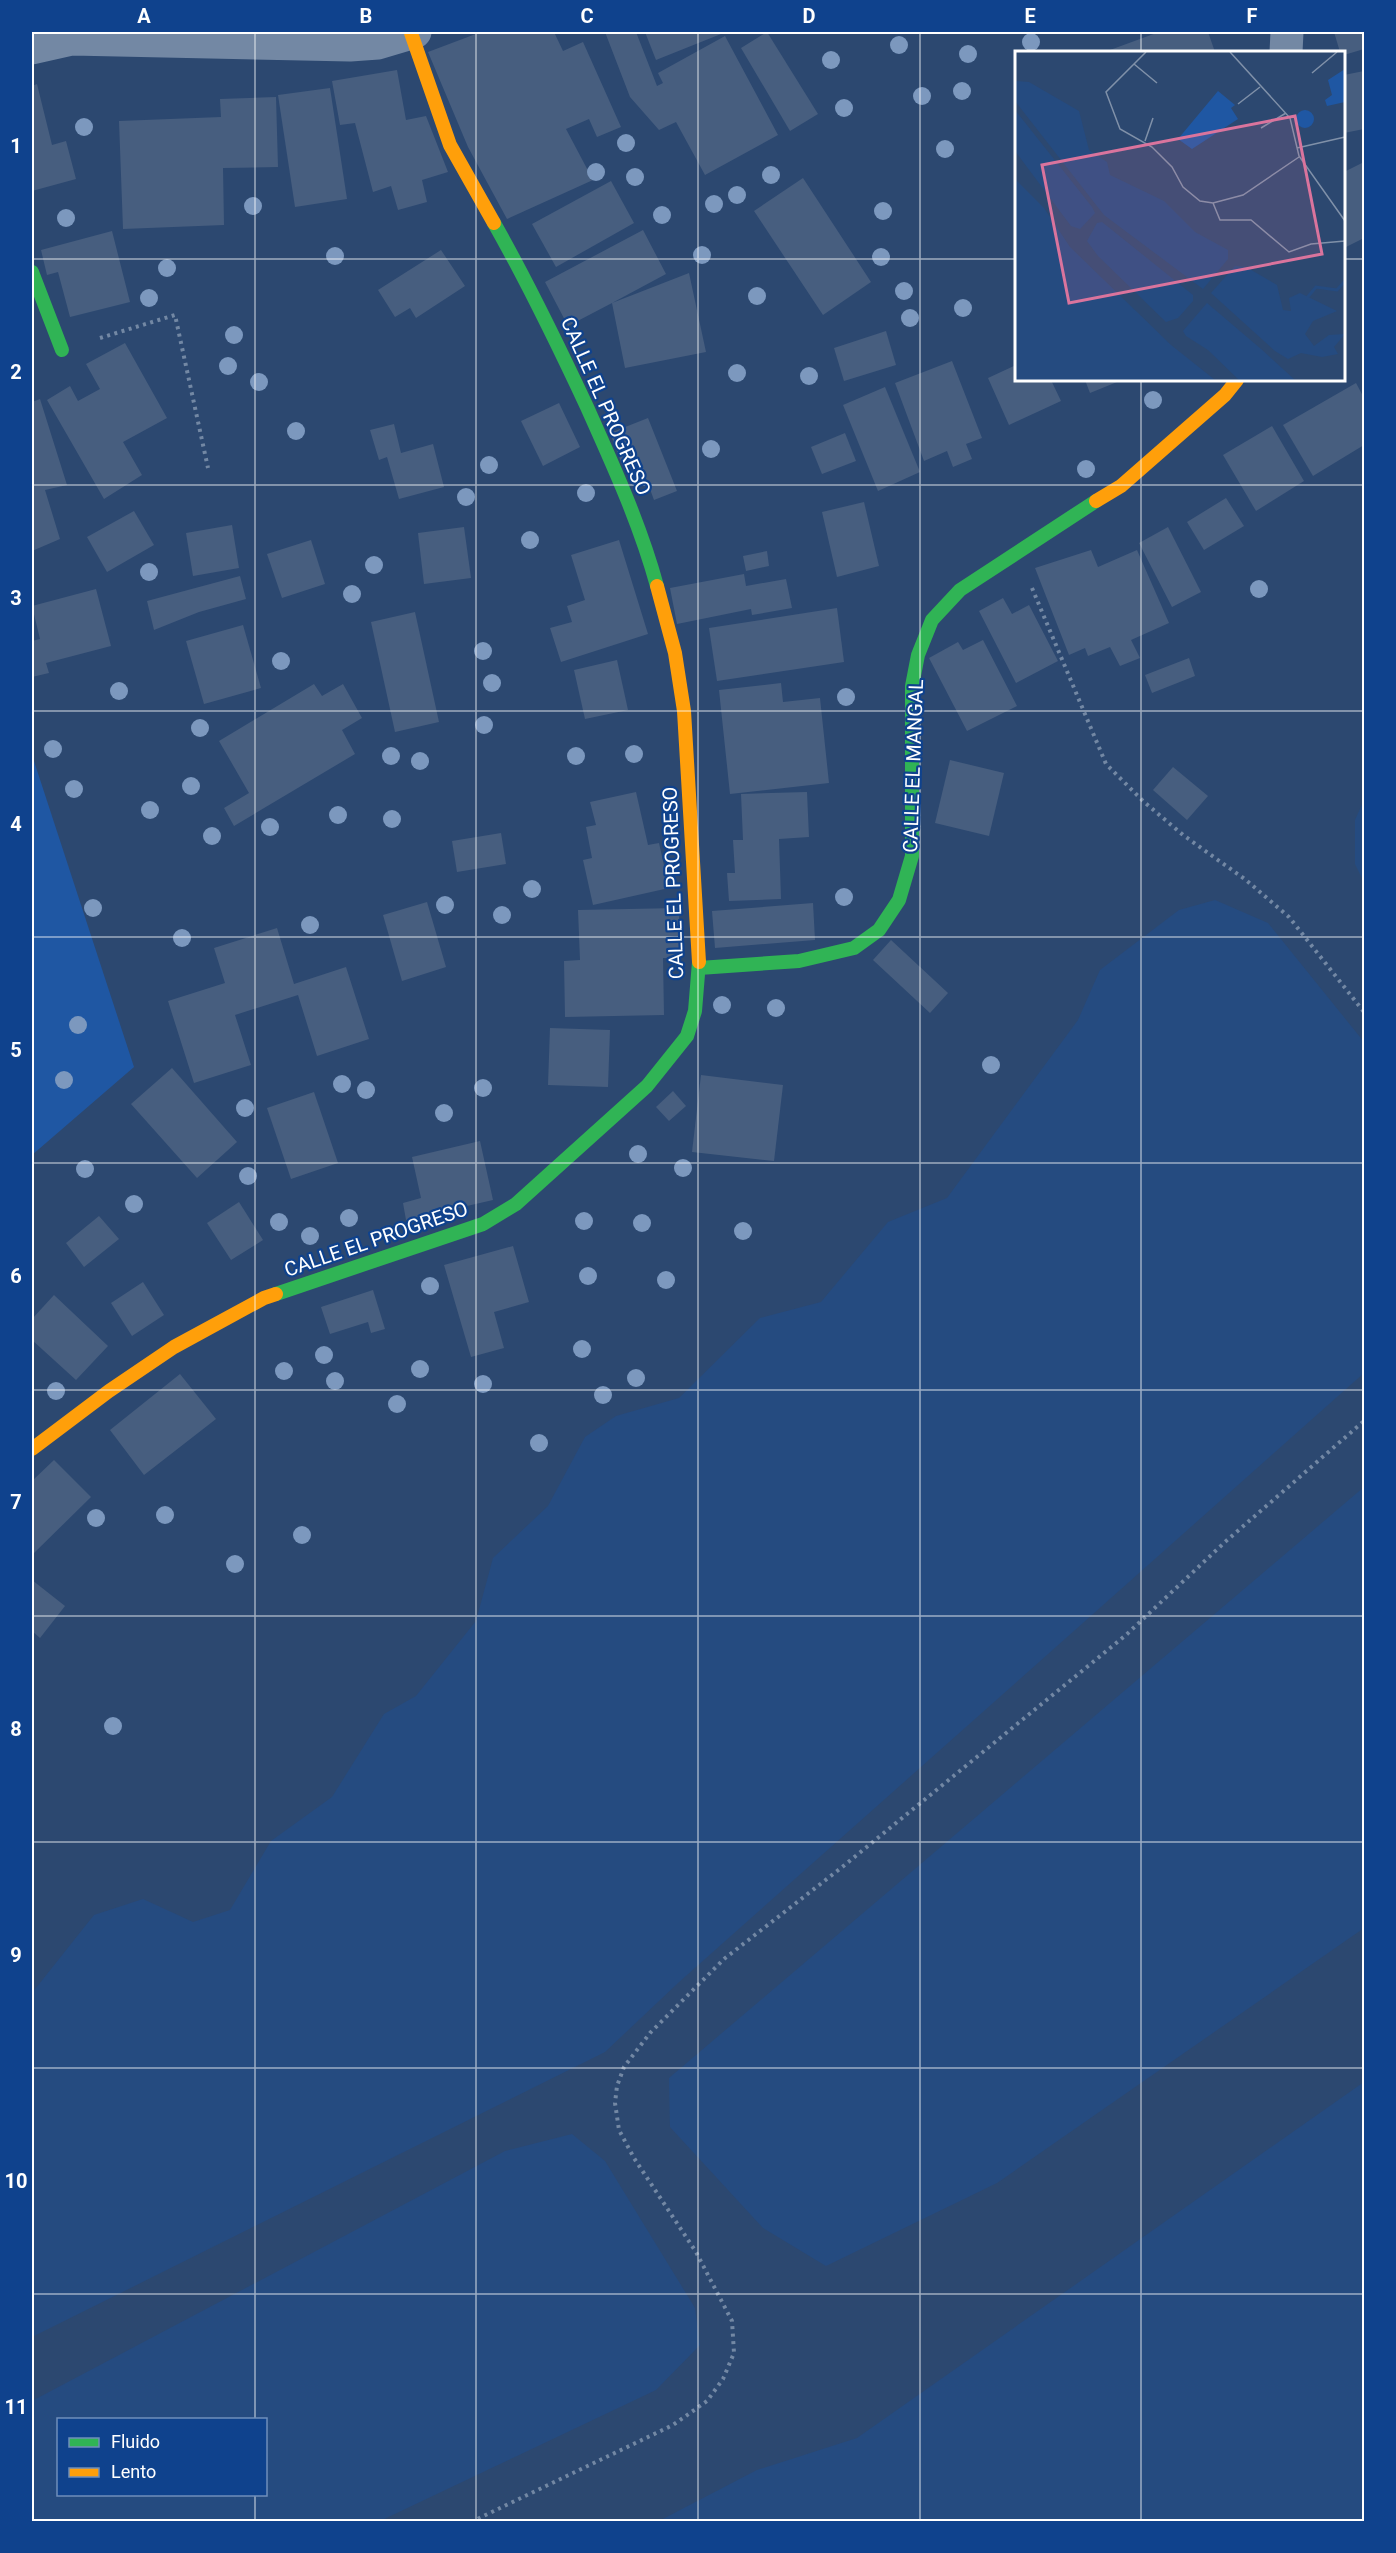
<svg xmlns="http://www.w3.org/2000/svg" width="1396" height="2553" font-family="Roboto,sans-serif">
	<rect width="100%" height="100%" fill="#2c4870"/>
	<path fill="#1f57a3" d="M32,755L134,1067L32,1155Z"/>
	<g fill="#254b80" fill-rule="evenodd">
		<path d="M1364,800V882L1355,864V820Z"/>
		<path d="M1215,900L1268,923L1364,1042V1373L678,1983L605,2052L32,2337V1993L94,1915L143,1899L193,1922L230,1910L271,1841L332,1797L384,1714L416,1696L476,1621L493,1558L548,1506L585,1437L616,1416L679,1398L760,1318L821,1302L888,1222L947,1198L1078,1020L1100,970L1179,910Z"/>
		<path d="M1364,1487V1928L997,2183L826,2266L763,2228L670,2127L669,2078Z"/>
		<path d="M1364,2082V2521H659L757,2470L857,2438Z"/>
		<path d="M572,2134L605,2161L695,2308L700,2345L656,2390L380,2521H32V2401L505,2151ZM58,2420H266V2494H58Z"/>
	</g>
	<g fill="#475e7f">
		<path d="M481,32H554L563,51L583,42L621,127L597,137L589,119L566,129L593,180L507,219L468,147L428,52Z"/>
		<path d="M605,32H636L657,86L663,83L658,73L725,36L778,135L705,175L676,122L659,130L630,97Z"/>
		<path d="M645,32H726L656,60Z"/>
		<path d="M767,32L818,114L790,131L741,48Z"/>
		<path d="M1159,32H1208L1215,52H1111L1110,50Z"/>
		<path d="M1334,32H1364V49L1344,55V52H1340Z"/>
		<path d="M397,70L406,120L426,116L448,172L422,180L427,202L398,210L391,186L373,192L355,123L340,125L332,81Z"/>
		<path d="M1364,71V129L1344,133V75Z"/>
		<path d="M37,84L52,145L66,141L76,179L32,191V86Z"/>
		<path d="M330,88L347,199L295,207L278,95Z"/>
		<path d="M276,97L278,167L223,168L224,225L123,229L119,121L221,117L220,99Z"/>
		<path d="M1364,162V238L1344,248V172Z"/>
		<path d="M803,178L871,282L823,315L754,211Z"/>
		<path d="M611,181L634,223L556,267L532,224Z"/>
		<path d="M643,230L666,274L612,303L689,273L706,352L625,368L612,303L568,326L545,282Z"/>
		<path d="M112,231L130,302L70,317L58,272L47,275L41,250Z"/>
		<path d="M441,250L465,286L416,318L410,308L395,317L378,290Z"/>
		<path d="M886,331L896,365L844,381L834,348Z"/>
		<path d="M125,343L167,418L123,442L142,475L104,499L47,400L70,386L78,401L100,389L86,364Z"/>
		<path d="M952,361L982,438L966,444L972,459L953,467L947,451L924,461L895,383Z"/>
		<path d="M1016,365V380H1051L1061,401L1009,425L988,378Z"/>
		<path d="M1085,380H1122L1090,393Z"/>
		<path d="M1356,383L1364,398V445L1313,476L1283,425Z"/>
		<path d="M885,387L920,472L878,491L843,405Z"/>
		<path d="M40,399L67,485L45,490L60,539L32,551V402Z"/>
		<path d="M559,403L580,447L543,466L521,421Z"/>
		<path d="M648,418L677,491L654,500L640,462L623,467L610,433Z"/>
		<path d="M394,424L401,453L433,444L444,487L399,499L387,457L379,460L370,430Z"/>
		<path d="M1272,426L1304,481L1256,511L1223,455Z"/>
		<path d="M845,433L856,461L822,474L811,447Z"/>
		<path d="M1226,498L1244,526L1204,550L1187,522Z"/>
		<path d="M864,502L879,566L837,577L822,512Z"/>
		<path d="M134,511L154,545L107,572L87,537Z"/>
		<path d="M232,525L239,568L193,576L186,533Z"/>
		<path d="M464,527L471,578L424,584L418,533Z"/>
		<path d="M1168,527L1201,592L1172,607L1139,543Z"/>
		<path d="M311,540L325,584L282,598L267,554Z"/>
		<path d="M619,540L648,634L561,662L550,628L572,622L567,606L585,600L571,555Z"/>
		<path d="M1091,550L1098,567L1137,550L1169,623L1131,640L1140,658L1120,666L1110,647L1088,656L1085,648L1069,655L1035,568Z"/>
		<path d="M767,551L769,566L746,571L743,556Z"/>
		<path d="M744,574L746,586L786,579L792,608L752,615L751,609L677,624L670,588Z"/>
		<path d="M240,576L246,599L199,612L154,630L147,601Z"/>
		<path d="M96,589L111,646L46,663L49,673L32,677V641L40,639L32,606Z"/>
		<path d="M1003,598L1012,614L1029,605L1058,661L1016,683L979,611Z"/>
		<path d="M837,608L844,662L717,681L709,628Z"/>
		<path d="M415,612L439,722L395,732L371,622Z"/>
		<path d="M243,625L261,688L204,704L186,641Z"/>
		<path d="M983,640L1017,706L967,731L929,658L958,642L963,650Z"/>
		<path d="M1189,658L1195,676L1152,693L1145,675Z"/>
		<path d="M617,660L628,710L585,719L574,670Z"/>
		<path d="M781,683L783,702L820,698L829,783L730,794L719,690Z"/>
		<path d="M314,684L322,696L343,684L362,718L342,730L355,754L234,826L224,808L249,793L219,741Z"/>
		<path d="M950,760L1004,773L989,836L935,823Z"/>
		<path d="M1173,767L1208,796L1187,820L1153,790Z"/>
		<path d="M636,792L648,845L659,843L669,888L593,905L583,860L592,858L586,827L596,825L590,802Z"/>
		<path d="M807,792L809,837L779,839L781,899L729,901L727,873H735L733,840H743L741,794Z"/>
		<path d="M501,833L506,864L457,872L452,841Z"/>
		<path d="M427,902L446,967L402,981L383,915Z"/>
		<path d="M813,903L815,940L715,948L712,911Z"/>
		<path d="M679,908L680,958H663L664,1015L565,1017L564,961L580,960L578,910Z"/>
		<path d="M277,928L294,984L346,967L369,1039L317,1056L298,995L235,1015L251,1065L194,1083L168,1001L225,983L214,948Z"/>
		<path d="M891,940L948,993L930,1013L873,960Z"/>
		<path d="M550,1028L610,1030L608,1087L548,1085Z"/>
		<path d="M172,1068L237,1142L197,1178L131,1104Z"/>
		<path d="M701,1075L783,1085L774,1161L692,1152Z"/>
		<path d="M673,1091L686,1106L669,1121L656,1107Z"/>
		<path d="M314,1092L338,1163L291,1179L267,1108Z"/>
		<path d="M480,1141L493,1200L406,1220L403,1203L421,1198L412,1157Z"/>
		<path d="M239,1202L263,1240L231,1260L207,1223Z"/>
		<path d="M99,1216L119,1239L84,1267L66,1243Z"/>
		<path d="M513,1246L529,1302L494,1312L504,1348L471,1357L444,1265Z"/>
		<path d="M143,1282L164,1315L132,1336L111,1303Z"/>
		<path d="M373,1290L385,1329L371,1333L368,1322L330,1334L321,1307Z"/>
		<path d="M54,1295L108,1346L76,1380L32,1340V1319Z"/>
		<path d="M180,1374L216,1419L144,1475L110,1430Z"/>
		<path d="M54,1460L91,1497L32,1555V1481Z"/>
		<path d="M32,1580L65,1606L40,1638L32,1631Z"/>
	</g>
	<g fill="none" stroke-linecap="round" stroke-linejoin="round">
		<g stroke="#7388a4" stroke-width="4" stroke-dasharray="3 4.5" stroke-linecap="butt">
			<path d="M100,338L175,315L208,468"/>
			<path d="M1032,588L1106,764L1143,801L1183,835L1246,880L1289,917L1364,1012"/>
			<path d="M471,2522L673,2425L707,2401L723,2379L734,2353L732,2321L696,2252L634,2158L619,2130L615,2103L617,2086L624,2067L650,2033L724,1959L841,1868L1126,1635L1225,1542L1364,1421"/>
		</g>
		<g stroke="#7388a4" stroke-width="33">
			<path d="M32,48L72,39L350,45L378,43L415,32"/>
			<path d="M1286,52L1287,32"/>
		</g>
		<g stroke="#30b455" stroke-width="14">
			<path d="M494,223C528,283 558,345 587,407C613,465 640,524 657,586"/>
			<path d="M32,272L62,350"/>
			<path d="M699,968L799,961L854,948L879,930L899,900L912,856V686L918,655L932,620L960,590L1096,501"/>
			<path d="M276,1294L483,1224L516,1204L647,1086L687,1036L695,1011L699,962"/>
		</g>
		<g stroke="#ff9f0a" stroke-width="14">
			<path d="M411,33L450,145L494,223"/>
			<path d="M1096,501L1121,486L1225,395L1237,380"/>
			<path d="M657,586L675,653L684,711L699,962"/>
			<path d="M32,1449L109,1391L174,1347L264,1298L276,1294"/>
		</g>
	</g>
	<g fill="#7c98be">
		<circle cx="1031" cy="42" r="9"/>
		<circle cx="899" cy="45" r="9"/>
		<circle cx="968" cy="54" r="9"/>
		<circle cx="831" cy="60" r="9"/>
		<circle cx="962" cy="91" r="9"/>
		<circle cx="922" cy="96" r="9"/>
		<circle cx="844" cy="108" r="9"/>
		<circle cx="84" cy="127" r="9"/>
		<circle cx="626" cy="143" r="9"/>
		<circle cx="945" cy="149" r="9"/>
		<circle cx="596" cy="172" r="9"/>
		<circle cx="771" cy="175" r="9"/>
		<circle cx="635" cy="177" r="9"/>
		<circle cx="737" cy="195" r="9"/>
		<circle cx="714" cy="204" r="9"/>
		<circle cx="253" cy="206" r="9"/>
		<circle cx="883" cy="211" r="9"/>
		<circle cx="662" cy="215" r="9"/>
		<circle cx="66" cy="218" r="9"/>
		<circle cx="702" cy="255" r="9"/>
		<circle cx="335" cy="256" r="9"/>
		<circle cx="881" cy="257" r="9"/>
		<circle cx="167" cy="268" r="9"/>
		<circle cx="904" cy="291" r="9"/>
		<circle cx="757" cy="296" r="9"/>
		<circle cx="149" cy="298" r="9"/>
		<circle cx="963" cy="308" r="9"/>
		<circle cx="910" cy="318" r="9"/>
		<circle cx="234" cy="335" r="9"/>
		<circle cx="228" cy="366" r="9"/>
		<circle cx="737" cy="373" r="9"/>
		<circle cx="809" cy="376" r="9"/>
		<circle cx="259" cy="382" r="9"/>
		<circle cx="1153" cy="400" r="9"/>
		<circle cx="296" cy="431" r="9"/>
		<circle cx="711" cy="449" r="9"/>
		<circle cx="489" cy="465" r="9"/>
		<circle cx="1086" cy="469" r="9"/>
		<circle cx="586" cy="493" r="9"/>
		<circle cx="466" cy="497" r="9"/>
		<circle cx="530" cy="540" r="9"/>
		<circle cx="374" cy="565" r="9"/>
		<circle cx="149" cy="572" r="9"/>
		<circle cx="1259" cy="589" r="9"/>
		<circle cx="352" cy="594" r="9"/>
		<circle cx="483" cy="651" r="9"/>
		<circle cx="281" cy="661" r="9"/>
		<circle cx="492" cy="683" r="9"/>
		<circle cx="119" cy="691" r="9"/>
		<circle cx="846" cy="697" r="9"/>
		<circle cx="484" cy="725" r="9"/>
		<circle cx="200" cy="728" r="9"/>
		<circle cx="53" cy="749" r="9"/>
		<circle cx="634" cy="754" r="9"/>
		<circle cx="391" cy="756" r="9"/>
		<circle cx="576" cy="756" r="9"/>
		<circle cx="420" cy="761" r="9"/>
		<circle cx="191" cy="786" r="9"/>
		<circle cx="74" cy="789" r="9"/>
		<circle cx="150" cy="810" r="9"/>
		<circle cx="338" cy="815" r="9"/>
		<circle cx="392" cy="819" r="9"/>
		<circle cx="270" cy="827" r="9"/>
		<circle cx="212" cy="836" r="9"/>
		<circle cx="532" cy="889" r="9"/>
		<circle cx="844" cy="897" r="9"/>
		<circle cx="445" cy="905" r="9"/>
		<circle cx="93" cy="908" r="9"/>
		<circle cx="502" cy="915" r="9"/>
		<circle cx="310" cy="925" r="9"/>
		<circle cx="182" cy="938" r="9"/>
		<circle cx="722" cy="1005" r="9"/>
		<circle cx="776" cy="1008" r="9"/>
		<circle cx="78" cy="1025" r="9"/>
		<circle cx="991" cy="1065" r="9"/>
		<circle cx="64" cy="1080" r="9"/>
		<circle cx="342" cy="1084" r="9"/>
		<circle cx="483" cy="1088" r="9"/>
		<circle cx="366" cy="1090" r="9"/>
		<circle cx="245" cy="1108" r="9"/>
		<circle cx="444" cy="1113" r="9"/>
		<circle cx="638" cy="1154" r="9"/>
		<circle cx="683" cy="1168" r="9"/>
		<circle cx="85" cy="1169" r="9"/>
		<circle cx="248" cy="1176" r="9"/>
		<circle cx="134" cy="1204" r="9"/>
		<circle cx="349" cy="1218" r="9"/>
		<circle cx="584" cy="1221" r="9"/>
		<circle cx="279" cy="1222" r="9"/>
		<circle cx="642" cy="1223" r="9"/>
		<circle cx="743" cy="1231" r="9"/>
		<circle cx="310" cy="1236" r="9"/>
		<circle cx="588" cy="1276" r="9"/>
		<circle cx="666" cy="1280" r="9"/>
		<circle cx="430" cy="1286" r="9"/>
		<circle cx="582" cy="1349" r="9"/>
		<circle cx="324" cy="1355" r="9"/>
		<circle cx="420" cy="1369" r="9"/>
		<circle cx="284" cy="1371" r="9"/>
		<circle cx="636" cy="1378" r="9"/>
		<circle cx="335" cy="1381" r="9"/>
		<circle cx="483" cy="1384" r="9"/>
		<circle cx="56" cy="1391" r="9"/>
		<circle cx="603" cy="1395" r="9"/>
		<circle cx="397" cy="1404" r="9"/>
		<circle cx="539" cy="1443" r="9"/>
		<circle cx="165" cy="1515" r="9"/>
		<circle cx="96" cy="1518" r="9"/>
		<circle cx="302" cy="1535" r="9"/>
		<circle cx="235" cy="1564" r="9"/>
		<circle cx="113" cy="1726" r="9"/>
	</g>
	<path fill="none" stroke="#fff" stroke-width="1.5" stroke-opacity="0.55" d="M255,32V2420M476,32V2522M698,32V2522M920,32V2522M1141,32V52M32,259H1016M1344,259H1364M1141,380V2522M32,485H1364M32,711H1364M32,937H1364M32,1163H1364M32,1390H1364M32,1616H1364M32,1842H1364M32,2068H1364M32,2294H1364M255,2494V2522"/>
	<g text-anchor="middle" dominant-baseline="central" stroke-width="4.5" stroke-linejoin="round" paint-order="stroke">
		<g font-size="20" fill="#fff" stroke="#0f428d">
			<text transform="translate(606 406) rotate(66)">CALLE EL PROGRESO</text>
			<text transform="translate(913 766) rotate(-88)">CALLE EL MANGAL</text>
			<text transform="translate(673 883) rotate(-92)">CALLE EL PROGRESO</text>
			<text transform="translate(376 1239) rotate(-19)">CALLE EL PROGRESO</text>
		</g>
	</g>
	<g transform="translate(1015 51)">
		<rect width="330" height="330" fill="#2c4870"/>
		<path d="M330,18V51L312,55L310,49L317,44L313,29ZM203,40L220,54L216,57L223,68L177,98L163,88ZM281 68a9 9 0 1 1 18 0a9 9 0 1 1-18 0Z" fill="#1f57a3"/>
		<path d="M0,30L14,31L64,60L74,99L92,111L95,124L149,150L180,181L213,199V208L188,238L89,164L0,50ZM0,59L77,156L80,162L65,178L56,175L0,100ZM0,120L2,130L29,157L55,196L156,294L200,329H0ZM87,171L178,244V250L163,267L151,271L83,205L72,190L82,172ZM220,215L231,216L262,234L268,259L276,260L274,247L285,242L322,260L298,270L290,283L299,295L314,284L330,283L319,296L323,303L307,306L286,302L273,308L260,300L196,242ZM192,252L246,298L280,329H224L193,299L171,285L168,280Z" fill="#254b80"/>
		<path fill="none" stroke="#254b80" stroke-width="3" d="M291,248L301,236L322,239L330,230"/>
		<path fill="none" stroke="#8091a9" stroke-width="1.5" d="M131,1L91,41L105,78L137,96L157,116L168,136L185,150L198,152L228,144L284,106M215,1L275,67L284,105L330,170M119,13L142,32M297,22L322,1M223,53L245,36M246,77L271,62M130,90L138,67M282,97L330,86M198,152L205,169H236L274,201L296,193L330,190"/>
		<path fill="#da749d" fill-opacity="0.15" stroke="#da749d" stroke-width="3" d="M280,65L307,203L54,252L27,114Z"/>
		<rect width="330" height="330" fill="none" stroke="#fff" stroke-width="3"/>
	</g>
	<rect width="1396" height="2553" fill="none" stroke="#0f428d" stroke-width="66"/>
	<rect x="57" y="2418" width="210" height="78" fill="#0f428d" stroke="#6f8ebb" stroke-width="1.5"/>
	<rect x="69" y="2438" width="30" height="9" fill="#30b455" stroke="#6f8ebb" stroke-width="1.5"/>
	<text x="111" y="2448" font-size="18" fill="#ffffff">Fluido</text>
	<rect x="69" y="2468" width="30" height="9" fill="#ff9f0a" stroke="#6f8ebb" stroke-width="1.5"/>
	<text x="111" y="2478" font-size="18" fill="#ffffff">Lento</text>
	<rect x="33" y="33" width="1330" height="2487" fill="none" stroke="#fff" stroke-width="2"/>
	<g font-size="20" text-anchor="middle" font-weight="bold" fill="#fff">
		<text x="144" y="23">A</text>
		<text x="366" y="23">B</text>
		<text x="587" y="23">C</text>
		<text x="809" y="23">D</text>
		<text x="1030" y="23">E</text>
		<text x="1252" y="23">F</text>
		<text x="16" y="153">1</text>
		<text x="16" y="379">2</text>
		<text x="16" y="605">3</text>
		<text x="16" y="831">4</text>
		<text x="16" y="1057">5</text>
		<text x="16" y="1283">6</text>
		<text x="16" y="1509">7</text>
		<text x="16" y="1736">8</text>
		<text x="16" y="1962">9</text>
		<text x="16" y="2188">10</text>
		<text x="16" y="2414">11</text>
	</g>
</svg>
